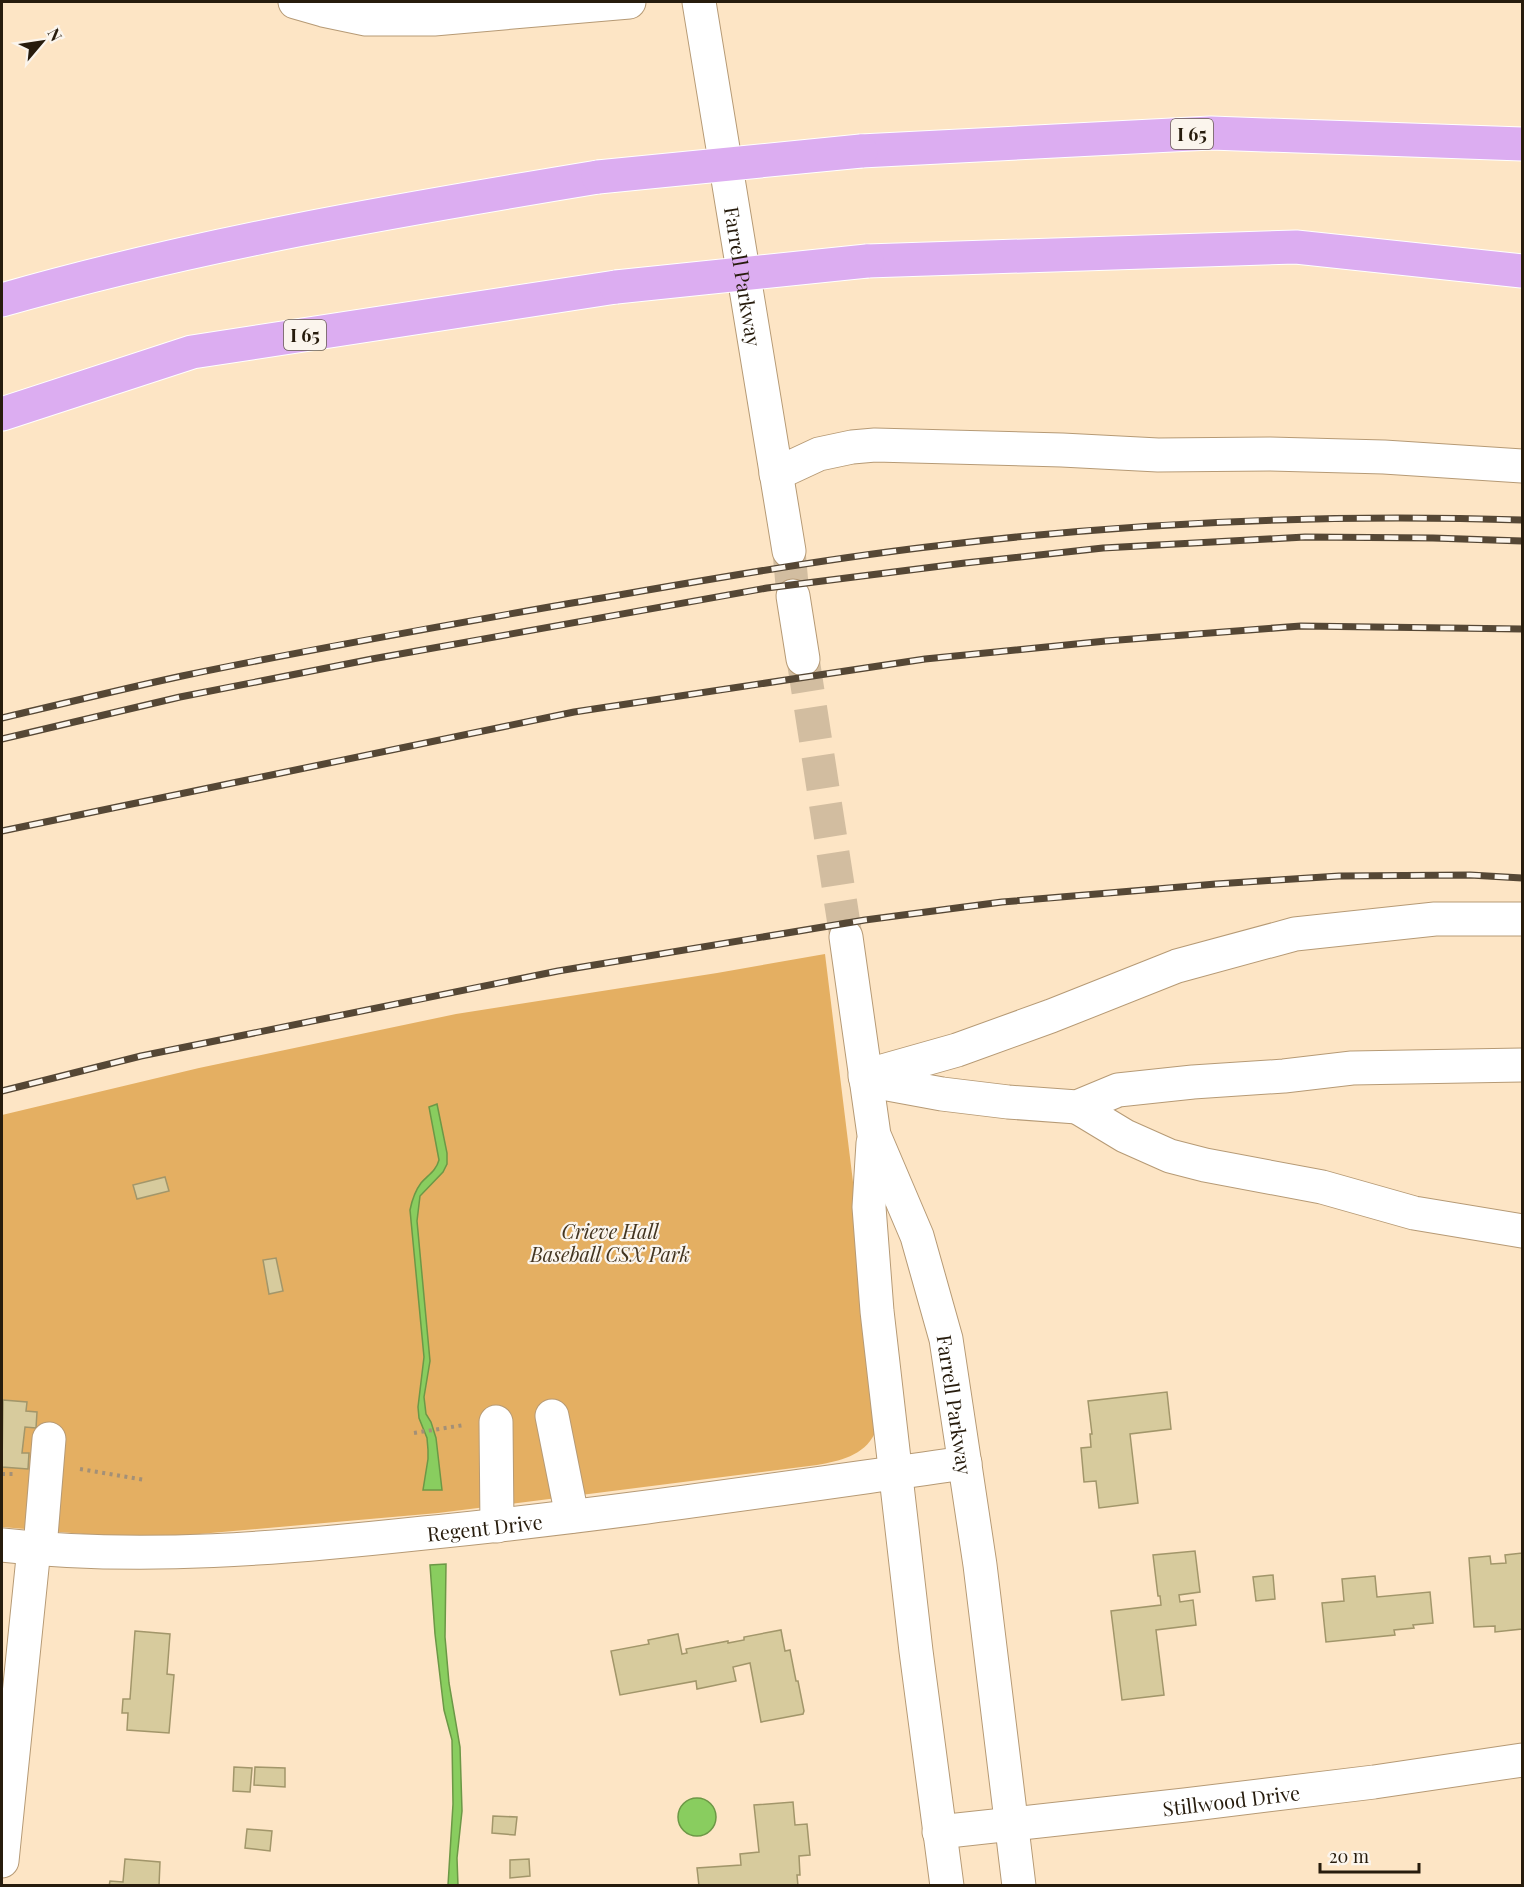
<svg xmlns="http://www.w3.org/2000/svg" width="1524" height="1887" font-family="'Playfair Display',serif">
	<rect width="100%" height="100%" fill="#fde5c5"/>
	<path fill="#e4af62" d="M825,954L881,1410C879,1417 878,1426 875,1433C864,1456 839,1461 817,1465L438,1513L188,1535H95L2,1527V1115L199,1068L456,1014L717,973Z"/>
	<g fill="#89cd5f" stroke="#6c9846" stroke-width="1.5">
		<path d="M437,1104L447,1153V1164L443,1172L420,1196L417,1221L430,1361L424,1397L426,1414L431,1422L436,1438L442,1490H423L428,1459V1450L427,1438L419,1418L418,1407L424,1357L410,1210C412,1200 415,1191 421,1183C428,1175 436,1171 439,1160L429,1107Z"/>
		<path d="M446,1564L445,1637L449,1683L460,1747L462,1811L457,1858L458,1886L448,1885L453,1804L452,1740L444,1710L435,1634L430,1565Z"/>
		<circle cx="697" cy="1817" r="19"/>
	</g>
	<g fill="#d7cb9d" stroke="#a2966a" stroke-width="1.5">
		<path d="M165,1177L169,1191L137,1199L133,1185Z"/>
		<path d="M276,1258L283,1291L269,1294L263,1260Z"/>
		<path d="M1167,1392L1171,1429L1130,1434L1138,1503L1099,1508L1096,1481L1084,1482L1081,1448L1091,1447L1090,1434H1092L1088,1401Z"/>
		<path d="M3,1400L27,1402L26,1411L37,1412L36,1428L25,1427L22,1453H29L28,1469L2,1467Z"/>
		<path d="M1195,1551L1200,1592L1179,1595L1180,1602L1193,1600L1196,1625L1156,1630L1164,1695L1122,1700L1111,1611L1161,1605L1160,1596H1158L1153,1555Z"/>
		<path d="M1522,1553V1629L1495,1632V1626L1474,1627L1469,1558L1490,1556L1491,1564L1506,1563L1505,1555Z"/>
		<path d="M1273,1575L1275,1599L1256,1601L1253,1577Z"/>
		<path d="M1375,1576L1377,1597L1430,1592L1433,1623L1413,1625L1414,1628L1394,1630L1395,1635L1326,1642L1322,1603L1344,1601L1342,1579Z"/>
		<path d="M781,1630L785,1651L790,1650L796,1681H798L804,1711L803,1714L761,1722L750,1663L733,1667L736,1681L697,1689L696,1681L620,1695L611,1651L649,1644L648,1640L678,1634L682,1654L687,1653L686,1649L728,1641V1643L744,1640V1637Z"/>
		<path d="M135,1631L170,1634L167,1674L174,1675L169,1733L127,1730L128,1713H122L123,1699H130Z"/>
		<path d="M234,1767L252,1768L250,1792L233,1791Z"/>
		<path d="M255,1767L285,1768V1787L254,1785Z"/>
		<path d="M793,1802L795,1825L807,1824L810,1855L799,1856L800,1875H797L798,1886H699L697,1868L741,1865L740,1854L759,1852L754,1805Z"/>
		<path d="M493,1816L517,1817L515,1835L492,1833Z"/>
		<path d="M247,1829L272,1831L270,1851L245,1848Z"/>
		<path d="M125,1859L160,1862L159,1886H109L110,1881L123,1882Z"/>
		<path d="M529,1859L530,1876L510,1878V1860Z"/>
	</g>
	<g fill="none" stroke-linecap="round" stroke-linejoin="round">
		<g stroke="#d2bda0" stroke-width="33" stroke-dasharray="33 16" stroke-linecap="butt">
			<path d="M789,551L793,596"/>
			<path d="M803,659L846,937"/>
		</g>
		<defs>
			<g id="minor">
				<path d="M295,2L323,10L366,19H434L629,2"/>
				<path id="s1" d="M699,2L789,551"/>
				<path d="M776,474L819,454L852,447L875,445L1062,450L1158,455L1270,454L1384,457L1522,466"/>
				<path d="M793,596L803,659"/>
				<path id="s2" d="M846,937L874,1135L917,1236L946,1339L980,1565L1019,1886"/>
				<path d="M865,1076L957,1050L1051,1016L1177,966L1295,934L1435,919H1522"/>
				<path d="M866,1080L942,1094L1008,1102L1077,1107L1118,1090L1193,1082L1284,1076L1352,1068L1522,1065"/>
				<path d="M1077,1107L1125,1136L1170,1156L1205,1165L1322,1187L1414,1213L1522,1231"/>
				<path d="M873,1143L869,1207L877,1311L916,1651L947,1886"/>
				<path d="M552,1416L572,1516"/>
				<path d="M496,1422L497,1526"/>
				<path id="s3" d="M2,1545C142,1561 284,1548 424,1533C605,1515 785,1488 965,1463"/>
				<path d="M40,1548L49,1439"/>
				<path id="s4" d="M939,1832L1185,1805L1374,1782L1522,1760"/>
				<path d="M2,1861L34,1548"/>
			</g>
			<g id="highway">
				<path d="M861,151L1211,133L1522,144"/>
				<path d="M867,261L1296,247L1522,271"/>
				<path d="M2,300C197,244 398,210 598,177"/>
				<path d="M2,414L192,352L616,287"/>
			</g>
		</defs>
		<use href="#minor" stroke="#b69a75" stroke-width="35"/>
		<use href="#highway" stroke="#fff" stroke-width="35"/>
		<g stroke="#a39077" stroke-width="4" stroke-dasharray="3 4.5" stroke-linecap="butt">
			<path d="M414,1433L464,1425"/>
			<path d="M80,1469L145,1480"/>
			<path d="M2,1474H13"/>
		</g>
		<use href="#minor" stroke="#fff" stroke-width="33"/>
		<use href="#highway" stroke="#dcadf1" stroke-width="33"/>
		<defs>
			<g id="rail">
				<path d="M2,718C62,704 122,689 182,676C306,650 430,628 555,606C684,584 813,560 944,545C1136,522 1329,514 1522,520"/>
				<path d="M2,739L180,697L372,659L767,588L965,563L1103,548L1305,537L1433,538L1522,541"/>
				<path d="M2,831L574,712L925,659L1106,641L1301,626L1522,629"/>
				<path d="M2,1091L141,1056L558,971L865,920L1002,902L1216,884L1339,876L1470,875L1522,878"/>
			</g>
		</defs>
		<use href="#rail" stroke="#554735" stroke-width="7"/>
		<use href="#rail" stroke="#fbf5ed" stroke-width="4.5" stroke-dasharray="14" stroke-linecap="butt"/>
		<defs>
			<g id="highway-bridge">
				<path d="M598,177L861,151"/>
				<path d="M616,287L867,261"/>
			</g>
		</defs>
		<use href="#highway-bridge" stroke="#fff" stroke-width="35" stroke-linecap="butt"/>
		<use href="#highway-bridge" stroke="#dcadf1" stroke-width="33"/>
	</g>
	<g text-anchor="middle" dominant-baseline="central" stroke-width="4.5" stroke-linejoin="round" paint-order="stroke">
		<g fill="#fbf5ed" stroke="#675d50" stroke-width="1.5">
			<rect x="1171" y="119" width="42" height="30" rx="4.5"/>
			<rect x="284" y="320" width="42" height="30" rx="4.5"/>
		</g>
		<g font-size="18" font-weight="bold" fill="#271c0d">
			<text x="1192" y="134">I 65</text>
			<text x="305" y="335">I 65</text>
		</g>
		<g font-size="20" fill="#271c0d" stroke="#fbf5ed">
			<text stroke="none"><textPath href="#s1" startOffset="278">Farrell Parkway</textPath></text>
			<text stroke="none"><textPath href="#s2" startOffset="483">Farrell Parkway</textPath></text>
			<text stroke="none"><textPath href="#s3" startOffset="484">Regent Drive</textPath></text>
			<text stroke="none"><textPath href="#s4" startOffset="294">Stillwood Drive</textPath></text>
		</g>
		<g font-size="20" font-style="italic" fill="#433521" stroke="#fbf5ed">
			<text x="610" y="1230">Crieve Hall<tspan x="610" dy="23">Baseball CSX Park</tspan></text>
		</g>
	</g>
	<rect width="1524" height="1887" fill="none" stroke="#271c0d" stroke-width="6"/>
	<g transform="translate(42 42) rotate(61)" stroke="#fbf5ed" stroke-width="4.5" paint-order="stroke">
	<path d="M0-4.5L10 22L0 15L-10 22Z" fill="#271c0d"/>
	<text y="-9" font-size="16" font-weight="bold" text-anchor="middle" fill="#271c0d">N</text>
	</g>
	<path d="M1320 1863v9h99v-9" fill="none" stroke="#271c0d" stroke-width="3"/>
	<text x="1329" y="1863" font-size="18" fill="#271c0d" stroke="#fbf5ed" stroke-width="4.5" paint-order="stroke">20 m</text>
</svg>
